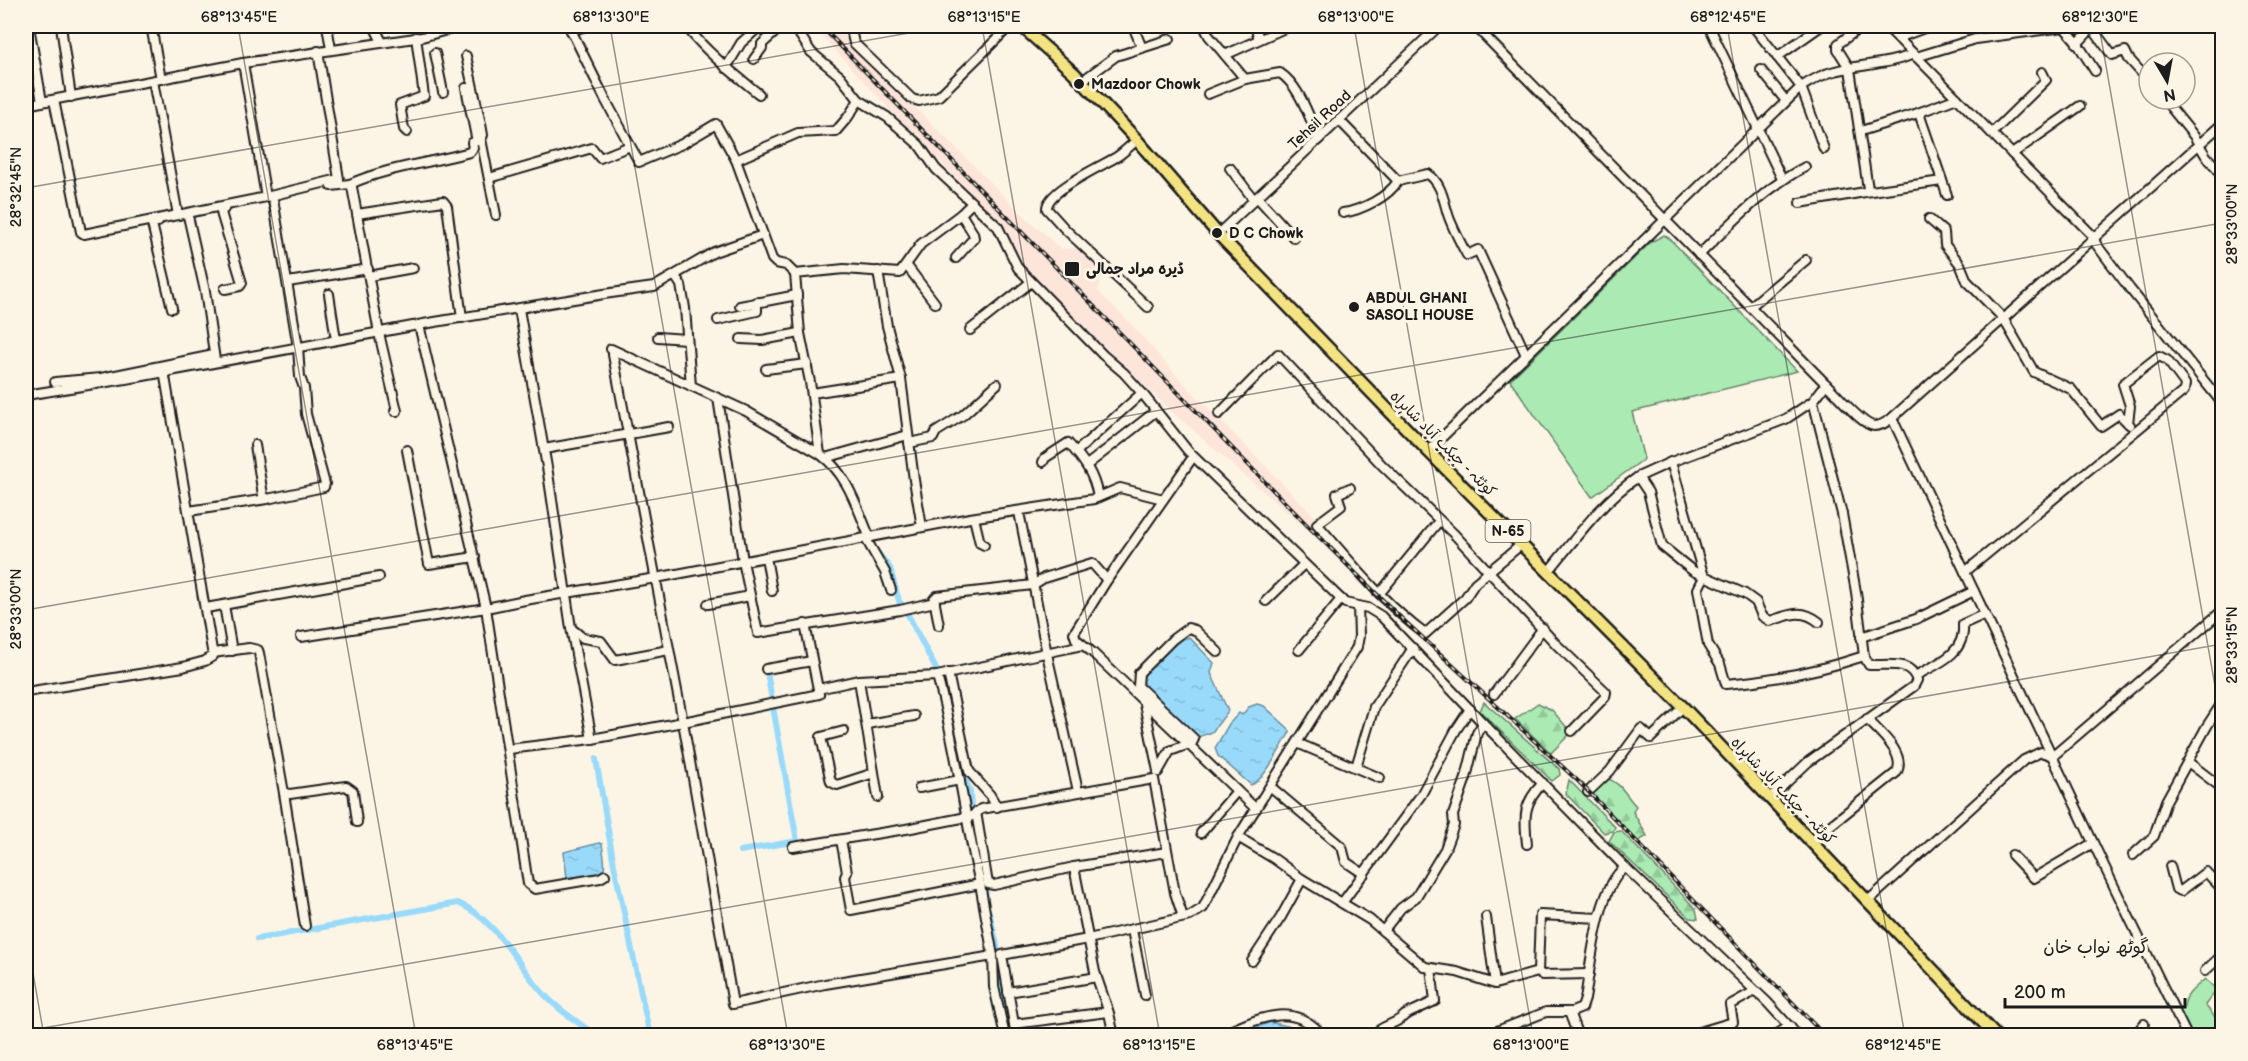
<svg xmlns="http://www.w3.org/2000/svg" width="2248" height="1061" font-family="'Balsamiq Sans','Playpen Sans Arabic',sans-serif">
	<defs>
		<pattern id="forest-firs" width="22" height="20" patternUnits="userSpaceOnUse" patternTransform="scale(1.5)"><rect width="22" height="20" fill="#abebb3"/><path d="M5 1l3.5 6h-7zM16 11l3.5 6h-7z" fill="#93c999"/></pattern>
		<pattern id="water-ripples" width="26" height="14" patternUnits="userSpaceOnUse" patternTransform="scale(1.5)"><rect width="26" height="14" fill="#99dafa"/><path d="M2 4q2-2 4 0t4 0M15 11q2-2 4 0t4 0" fill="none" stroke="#83bad6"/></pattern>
	</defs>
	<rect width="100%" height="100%" fill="#fcf5e5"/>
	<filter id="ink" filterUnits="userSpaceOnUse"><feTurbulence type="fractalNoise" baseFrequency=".0167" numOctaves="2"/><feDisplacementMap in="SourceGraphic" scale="12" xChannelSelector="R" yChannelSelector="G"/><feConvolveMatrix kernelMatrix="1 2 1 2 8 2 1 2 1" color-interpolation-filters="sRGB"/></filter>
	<g filter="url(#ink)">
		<path fill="#fde5d9" d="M813,26H834L1019,211L1061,249L1081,248L1102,276L1098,291L1131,324L1177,376L1318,520L1306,529L1171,411L1020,265L998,222L899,120Z"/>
		<g fill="#abebb3" stroke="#648468" stroke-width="1.5">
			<path d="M1664,235L1669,238L1797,371L1632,412L1644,459L1592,497L1510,380L1651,242Z"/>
			<path d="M2205,979L2217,990L2205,1005L2219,1022L2207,1035H2192L2178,1011L2184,1007C2184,995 2197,986 2205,979Z"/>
		</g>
		<g fill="url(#forest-firs)" stroke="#648468" stroke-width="1.5">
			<path d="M1484,702L1559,769L1560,775L1552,781L1480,711Z"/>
			<path d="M1538,703L1552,710L1570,731V734L1551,753L1515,719Z"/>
			<path d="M1606,778C1622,783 1625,795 1636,806L1633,812L1647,836L1637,842L1590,793Z"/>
			<path d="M1569,780L1615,827L1613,831L1604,833L1566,794Z"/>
			<path d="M1621,831L1696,909L1698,919L1690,918L1609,841L1614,832Z"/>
		</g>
		<g fill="url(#water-ripples)" stroke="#678ea1" stroke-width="1.5">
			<path d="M1189,637L1214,663L1211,673L1228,711L1212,732L1198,737L1140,685C1140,684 1141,676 1141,675C1147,664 1177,640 1189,637Z"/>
			<path d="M1257,704L1264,706L1288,728L1290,732C1282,745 1264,781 1251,785L1218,756L1215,748L1229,724L1239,713L1242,715L1249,707Z"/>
			<path d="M599,843L602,844C608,881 605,875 571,880L567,878L564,852Z"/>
			<path d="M1270,1022L1296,1028L1309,1035H1237Z"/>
		</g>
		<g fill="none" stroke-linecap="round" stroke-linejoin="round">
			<g stroke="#99dafa" stroke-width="6">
				<path d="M876,550L890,568L899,601L904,608"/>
				<path d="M906,611L938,673"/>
				<path d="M767,672L772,700"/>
				<path d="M941,679L952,713L964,776L970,792L971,811"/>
				<path d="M596,759L614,865L650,1036"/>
				<path d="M972,821L986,896"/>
				<path d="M740,851L797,841L773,707"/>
				<path d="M989,912L997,945L998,974L1004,1009"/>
				<path d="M257,939L458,903C496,919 516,963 543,993C558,1010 578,1022 597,1036"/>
			</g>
			<defs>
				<g id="minor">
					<path d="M29,26L42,102"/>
					<path d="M61,26L71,97"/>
					<path d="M151,26L161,79"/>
					<path d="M327,26L331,49"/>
					<path d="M374,26L382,42"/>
					<path d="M569,26L605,99L639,162L682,144L716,124L736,160"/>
					<path d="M686,26C706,52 733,73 759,94"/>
					<path d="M794,26L811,52L840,76L859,100L887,117L919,145L936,169L998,227L1018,268L1103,355L1124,373L1142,393L1188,451L1345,603L1368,608L1381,616L1483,723L1625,867L1767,1002L1798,1036"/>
					<path d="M850,26L854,43L912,99L919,101L939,96L1010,26"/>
					<path d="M1133,26L1142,48"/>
					<path d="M1204,26L1209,36L1245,79"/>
					<path d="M1255,26L1259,39"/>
					<path d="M1475,26L1826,384C1836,393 1862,425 1874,426C1882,426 1886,422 1892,418L2222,124"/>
					<path d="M1709,26L1782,179"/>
					<path d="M1753,26L1801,87L1824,149"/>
					<path d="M1862,26L1838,44V50L1850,69L1868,189L1871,191L1942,181"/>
					<path d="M1886,26L2094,237L2096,244L2130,289L2222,403"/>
					<path d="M2218,26L2222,30"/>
					<path d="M571,31L585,26"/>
					<path d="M1898,38L1930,26"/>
					<path d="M2077,44L2092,28L2112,55L2125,51L2129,59L2149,81"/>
					<path d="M435,53L443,92"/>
					<path d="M1225,55L1289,26"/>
					<path d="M466,56L481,124L483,135L481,139L496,215"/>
					<path d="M1777,57L1821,26"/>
					<path d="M1916,57L1975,39L2064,27L2076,41L2095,71"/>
					<path d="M754,59L762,48V44L782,26"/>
					<path d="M243,63L266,197"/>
					<path d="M726,68L741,43L760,26"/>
					<path d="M1761,70L1786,101"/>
					<path d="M153,81L178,215"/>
					<path d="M1082,81L1116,56L1170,39"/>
					<path d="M466,88L476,137L479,140"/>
					<path d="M1208,94L1245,79L1280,73C1300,86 1309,118 1319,139"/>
					<path d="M2164,99L2194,136L2206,156L2222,174"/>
					<path d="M54,100L81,232L84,234L266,197L339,179L318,51"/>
					<path d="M859,100L848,117L836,131L798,133L736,160L772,259L776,263L786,265L795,274L844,269L900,273L921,244L961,214L972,203"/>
					<path d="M26,105L243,63L422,37L461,26"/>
					<path d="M1919,113L1947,195"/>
					<path d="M1339,120L1398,181L1428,174C1443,184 1444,205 1450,220C1455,232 1461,244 1467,255L1478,250L1526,355"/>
					<path d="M1861,131L1915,114L1957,98"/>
					<path d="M407,132L404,129L400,105L424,96L416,37"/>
					<path d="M1992,133L2046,80L2042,72"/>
					<path d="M1137,140C1131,145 1125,151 1118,156C1104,165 1045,191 1047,209L1065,229L1148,307"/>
					<path d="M2012,154L2080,106"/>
					<path d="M1230,168L1254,200"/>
					<path d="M489,178L592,148L600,158L630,146"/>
					<path d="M350,184C388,167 430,163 470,152L473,148L472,143L481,139"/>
					<path d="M331,186L350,184L352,187L379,333L397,411H395"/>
					<path d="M1257,197L1294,238"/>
					<path d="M1800,203L1871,191"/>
					<path d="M224,209L221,212L222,216L242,283L240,286L225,289"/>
					<path d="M1343,213C1362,210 1388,197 1398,181"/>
					<path d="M357,214L443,201L447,206L462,318"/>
					<path d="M188,216L205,291L215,360"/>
					<path d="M1929,219L1944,232L1945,245L1960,264L1967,281L2003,318L2034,372L2071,389L2101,426L2119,414L2130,425"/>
					<path d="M158,222H153L152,224L172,308"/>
					<path d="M1218,234L1439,26"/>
					<path d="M1699,255C1732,223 1764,188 1805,167"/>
					<path d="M956,258L974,238L973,233L961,214"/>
					<path d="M907,266L935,303"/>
					<path d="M878,271L887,326L901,379L914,480L922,527"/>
					<path d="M795,274L800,333L810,382L820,454C848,474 857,508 870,538"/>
					<path d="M369,276L413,268"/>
					<path d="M675,276L681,285L685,308L691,386"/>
					<path d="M288,282L368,269"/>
					<path d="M329,294L336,340"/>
					<path d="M740,306L797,295"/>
					<path d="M1750,307L1806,260"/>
					<path d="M519,309L548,473L571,628L592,739"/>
					<path d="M718,320L757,311V302"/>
					<path d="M419,325L486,608L528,884L535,889L541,888L600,878L605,875"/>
					<path d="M970,330L1031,282"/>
					<path d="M658,337L686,339"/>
					<path d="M741,339L762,340L800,333"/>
					<path d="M611,349L746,411L820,454"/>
					<path d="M613,355L683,722L819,694L818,689L859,680L937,676L1083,645"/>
					<path d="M766,369L807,364"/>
					<path d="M55,382L101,378L214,355"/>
					<path d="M812,393L901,379"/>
					<path d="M26,395L138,377L429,323L604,294L654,287L714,252L763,235"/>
					<path d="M718,398L743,561L758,633L900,610L935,602"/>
					<path d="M1219,414L1278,354L1382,465L1454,534L1557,645L1606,692L1605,697L1572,731"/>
					<path d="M1892,418L2107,872L2187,1036"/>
					<path d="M909,443L933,438L936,432L963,415L997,384"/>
					<path d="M255,445L263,495L267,499"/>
					<path d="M544,449L669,427"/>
					<path d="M407,450L429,564L475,557"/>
					<path d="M1428,451L1801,87C1812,80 1822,74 1835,71C1862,64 1888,65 1914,54"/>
					<path d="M1076,452L1142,393"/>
					<path d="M1193,457L1107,580L1074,633L1076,639L1093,653L1256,809"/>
					<path d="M825,458L908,435"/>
					<path d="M1043,462L1045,458L1068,443C1084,460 1094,474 1098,497"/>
					<path d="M1671,462L1704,577L1698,589L1708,645L1720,664L1726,684C1774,680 1819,671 1864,656L1856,592L1842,514L1813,401L1826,384"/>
					<path d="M1087,465L1156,411"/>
					<path d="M1638,477L1671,462L1786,419L1813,401"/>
					<path d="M1350,488L1337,494L1341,506L1317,524C1351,562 1384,604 1425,634L1465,598L1475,583L1522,544"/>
					<path d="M189,511L267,499L324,487L325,484L306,414L304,388L300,377L298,347L273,199"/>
					<path d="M1019,512L1047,654L1078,791"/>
					<path d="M974,518L980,543L984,545"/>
					<path d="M866,539L885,572L891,590"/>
					<path d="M766,557L772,591"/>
					<path d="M1548,572C1576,538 1602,501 1638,477L1648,492L1662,546L1693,571L1745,594L1756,602L1762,616L1770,621C1790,615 1801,608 1819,622"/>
					<path d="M1965,572L2184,391L2185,384L2167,360L2159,356L2123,384L2130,406L2128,423"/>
					<path d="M1380,593L1439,521"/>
					<path d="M1266,601L1304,564"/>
					<path d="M708,604L750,596"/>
					<path d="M224,605L232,651"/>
					<path d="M206,608L379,577"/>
					<path d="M805,624L818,689"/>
					<path d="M939,625L934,599L937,596L1033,585L1044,578L1092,563L1107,580"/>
					<path d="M572,629L583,638L601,641L615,660L669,650"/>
					<path d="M301,637L486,608L525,600L656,578L970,518L1094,499L1120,488L1163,499"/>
					<path d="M1861,637L1916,619L1974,591"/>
					<path d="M1299,650L1341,599"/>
					<path d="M213,653L249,648L258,650L259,653L284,793L290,794L346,786L353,791L357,822"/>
					<path d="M766,669L812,661"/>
					<path d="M948,673L969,771L990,795L997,807"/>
					<path d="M1915,676C1937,664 1966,654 1963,624L1985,614"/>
					<path d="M859,680L878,797"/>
					<path d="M26,692L183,667L205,661L213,656L164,371"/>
					<path d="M1494,694L1543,628"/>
					<path d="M1144,704L1158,771"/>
					<path d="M867,724L914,716"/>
					<path d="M844,731L821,737L831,782L837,785L874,773"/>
					<path d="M1297,743L1380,778"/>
					<path d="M509,749L592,739L683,722L733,1004L825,984L993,956L994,987L1005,1036"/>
					<path d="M2188,762L2222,788"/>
					<path d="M1356,767L1374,707L1413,648"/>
					<path d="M1158,772L1170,751L1192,743L1194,739L1138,686L1139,673L1173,639L1188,628L1195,630L1218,652"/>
					<path d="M1271,787L1342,847L1346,862L1364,874"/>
					<path d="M919,788L960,780"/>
					<path d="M1588,792L1610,771L1641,729L1651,738L1683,707"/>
					<path d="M284,793L305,926"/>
					<path d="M1770,798L1808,762L1914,686L1917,680C1909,659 1888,666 1869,665L1864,656"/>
					<path d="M976,812L988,884L994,885L1074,867L1167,852"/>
					<path d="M1201,833L1237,791"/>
					<path d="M1238,837L1273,858L1302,879L1370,920L1425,967L1457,972L1495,984L1538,972L1542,975L1589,974"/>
					<path d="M841,840L847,872L845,877L851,910L980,884C964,815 956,744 937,676"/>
					<path d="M1811,841L1897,772C1906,753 1879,732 1867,719"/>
					<path d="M1527,844C1524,817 1523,803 1543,783"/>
					<path d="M793,847L906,829L972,816L981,809L1154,779L1175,893L1183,917"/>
					<path d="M2012,855L2034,878L2093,843"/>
					<path d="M2133,855L2154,836L2166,801L2207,726L2222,703"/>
					<path d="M2170,866L2176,889L2181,891L2206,872L2222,889"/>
					<path d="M1074,867L1095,972L1109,1013L1114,1036"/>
					<path d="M980,884L993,956"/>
					<path d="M1868,901L2024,760L2041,752L2053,756L2222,611"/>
					<path d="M1342,903L1421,795L1456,730L1470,709"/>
					<path d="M1486,917L1495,984"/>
					<path d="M1132,930L1145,995"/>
					<path d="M1383,931L1401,908L1416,897L1445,849L1454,825L1453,815L1466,778L1477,733L1483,723"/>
					<path d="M1252,961L1281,917L1302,879"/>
					<path d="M2205,971L2222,955"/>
					<path d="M1538,972L1540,915L1599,918"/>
					<path d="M1008,992L1097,977"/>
					<path d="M1569,1012L1578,1036"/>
					<path d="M1014,1024L1108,1012"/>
					<path d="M1015,1030L1002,955L1088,939L1190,916L1203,908L1238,837L1357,647L1359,636L1358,606"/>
					<path d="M1218,1036C1254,1021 1292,998 1323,1036"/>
					<path d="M1372,1036C1383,1024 1396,1025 1405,1015L1435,1001L1431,968"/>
					<path d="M1484,1036L1546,1012H1572L1582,1008L1585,999C1591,964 1597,889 1625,867"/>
					<path d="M1686,1036L1733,1022L1730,1005L1755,991"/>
					<path d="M1774,1036L1790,1026"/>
					<path d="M2134,1036L2144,1024"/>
				</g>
				<path id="highway" d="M1021,26L1074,73L1137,140L1218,234L1428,451L1683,707L1996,1036"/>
			</defs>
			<use href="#minor" stroke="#1c1c1c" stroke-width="12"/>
			<use href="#highway" stroke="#1c1c1c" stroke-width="15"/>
			<use href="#minor" stroke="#fcf5e5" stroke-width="8"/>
			<use href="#highway" stroke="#f4e382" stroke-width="10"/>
			<defs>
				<path id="rail" d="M821,26L1307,525L1398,615L1579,782L1825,1036"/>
			</defs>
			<use href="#rail" stroke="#1c1c1c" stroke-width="4"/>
			<use href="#rail" stroke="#fcf5e5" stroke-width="1.5" stroke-dasharray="4.5" stroke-linecap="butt"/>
		</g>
	</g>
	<path fill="none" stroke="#1c1c1c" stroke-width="1.5" stroke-opacity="0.45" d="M238,26L416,1036M610,26L788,1036M982,26L1160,1036M1354,26L1533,1036M1727,26L1905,1036M2099,26L2222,726M26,188L949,26M26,610L2222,223M26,933L44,1036M26,1031L2222,644"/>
	<g fill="#1c1c1c" stroke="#fcf5e5" stroke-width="2">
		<circle cx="1079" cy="84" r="6"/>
		<circle cx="1217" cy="233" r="6"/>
		<rect x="1064" y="261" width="16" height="16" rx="3"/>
		<circle cx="1354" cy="307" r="6"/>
	</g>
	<g text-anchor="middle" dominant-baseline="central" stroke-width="6" stroke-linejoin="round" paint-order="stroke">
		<rect fill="#fcf5e5" stroke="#5f5d58" stroke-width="1.5" x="1485.5" y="520" width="45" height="22" rx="4.5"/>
		<g font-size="14" font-weight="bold" fill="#1c1c1c">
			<text x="1508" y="531">N-65</text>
		</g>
		<g font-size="15" font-weight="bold" fill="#1c1c1c" stroke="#fcf5e5" text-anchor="start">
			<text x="1091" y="84">Mazdoor Chowk</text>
			<text x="1229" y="233">D C Chowk</text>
			<text x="1086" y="269">ڈیرہ مراد جمالی</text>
			<text x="1366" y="298">ABDUL GHANI<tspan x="1366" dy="17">SASOLI HOUSE</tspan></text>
		</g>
		<g font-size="15" fill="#1c1c1c" stroke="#fcf5e5">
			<text transform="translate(1320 120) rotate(-43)">Tehsil Road</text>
			<text transform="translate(1443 444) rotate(45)">کوئٹہ - جیکب آباد شاہراہ</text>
			<text transform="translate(1783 791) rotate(46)">کوئٹہ - جیکب آباد شاہراہ</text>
		</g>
		<g font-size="18" fill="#1c1c1c" stroke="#fcf5e5">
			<text x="2096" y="947">گوٹھ نواب خان</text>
		</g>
	</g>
	<rect width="2248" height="1061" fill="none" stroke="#fcf5e5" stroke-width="66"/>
	<g transform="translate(2167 81) rotate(170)"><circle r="28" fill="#fcf5e5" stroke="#a29e95" stroke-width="1.5"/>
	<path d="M0-4.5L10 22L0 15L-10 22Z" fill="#1c1c1c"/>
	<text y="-9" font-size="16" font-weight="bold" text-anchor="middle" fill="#1c1c1c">N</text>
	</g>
	<path d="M2005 998v9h180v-9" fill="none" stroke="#1c1c1c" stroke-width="3"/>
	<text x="2014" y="998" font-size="18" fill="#1c1c1c" stroke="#fcf5e5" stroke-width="4.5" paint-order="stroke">200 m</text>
	<rect x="33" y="33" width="2182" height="995" fill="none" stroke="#1c1c1c" stroke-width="2"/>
	<g font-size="15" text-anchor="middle" fill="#1c1c1c">
		<text x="239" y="22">68°13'45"E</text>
		<text x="611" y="22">68°13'30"E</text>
		<text x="984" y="22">68°13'15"E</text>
		<text x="1356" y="22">68°13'00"E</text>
		<text x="1728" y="22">68°12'45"E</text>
		<text x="2100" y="22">68°12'30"E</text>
		<text transform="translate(16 187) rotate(-90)" y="5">28°32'45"N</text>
		<text transform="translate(2232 224) rotate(-90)" y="5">28°33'00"N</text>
		<text transform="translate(16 609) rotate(-90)" y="5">28°33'00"N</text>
		<text transform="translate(2232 645) rotate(-90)" y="5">28°33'15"N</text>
		<text x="415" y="1050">68°13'45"E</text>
		<text x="787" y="1050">68°13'30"E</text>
		<text x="1159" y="1050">68°13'15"E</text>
		<text x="1531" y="1050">68°13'00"E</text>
		<text x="1903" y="1050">68°12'45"E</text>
	</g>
</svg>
